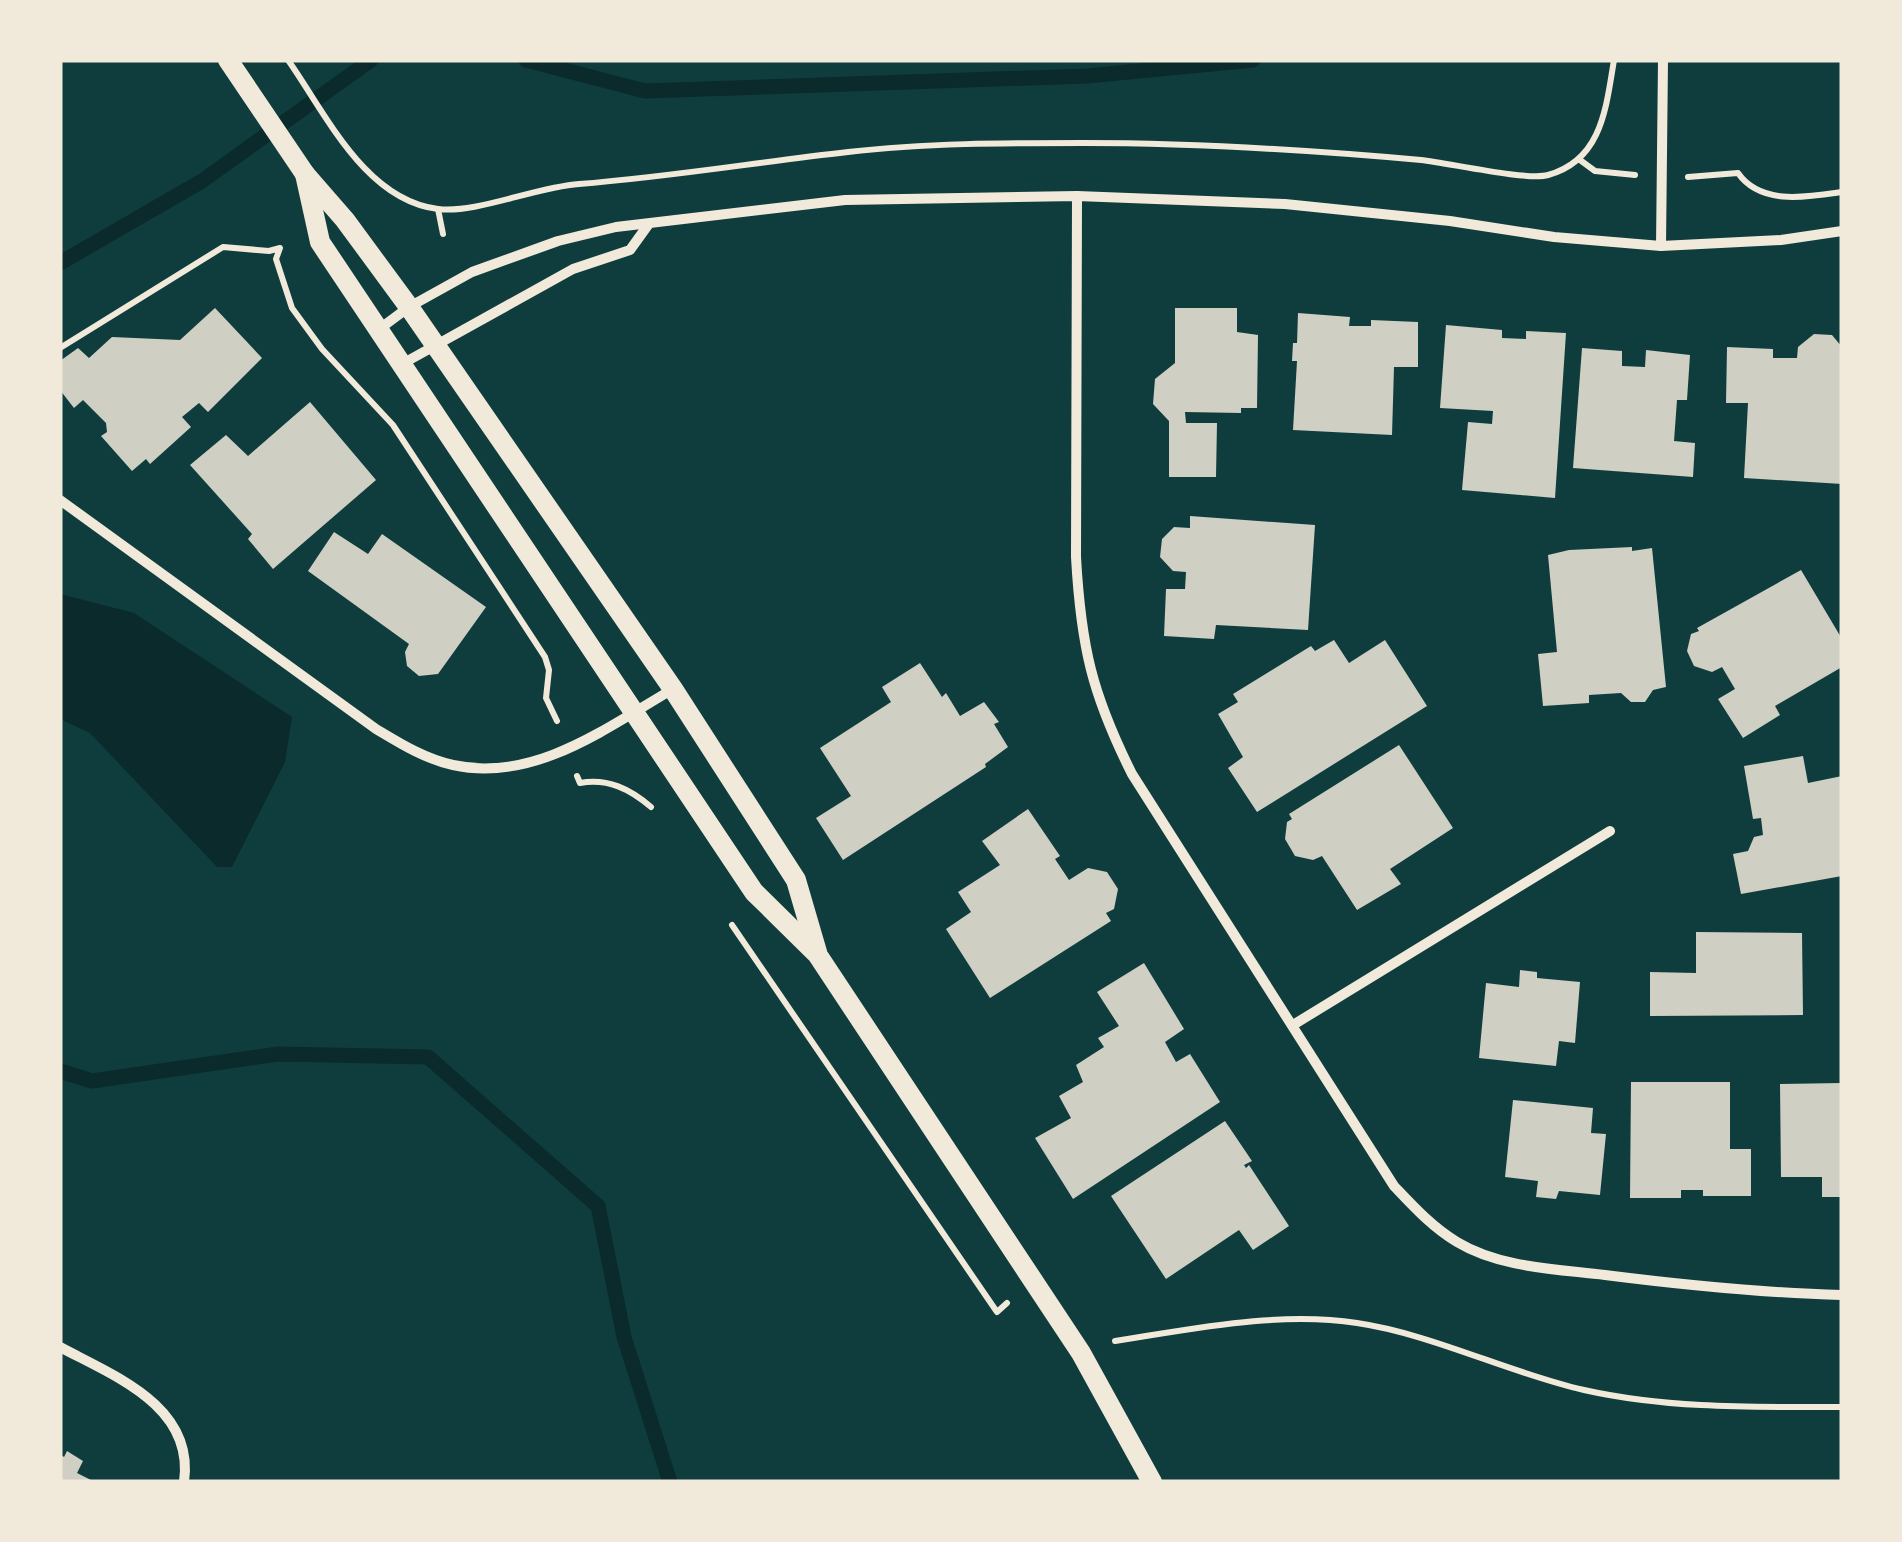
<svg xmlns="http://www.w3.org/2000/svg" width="1902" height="1542" font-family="'Titillium Web',sans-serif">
	<rect width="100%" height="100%" fill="#0f3d3e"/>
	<path fill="#0a2a2b" d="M60,594L134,613L292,717L285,762L232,867H217L90,733L60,719Z"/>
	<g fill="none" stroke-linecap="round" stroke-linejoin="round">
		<g stroke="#0a2a2b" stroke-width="15">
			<path d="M526,60L645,91L1087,76L1253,60"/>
			<path d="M60,263L202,181L371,60"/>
			<path d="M60,1071L92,1081L278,1054L428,1057L598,1206L624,1337L670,1482"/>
		</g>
	</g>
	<g fill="#cfcfc3">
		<path d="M215,308L262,358L208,412L199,403L182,417L191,427L150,464L146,459L132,471L101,436L107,432L106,423L83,400L74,408L60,390V361L78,348L89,358L112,337L180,340Z"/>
		<path d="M1175,308H1237V332L1258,335L1257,408H1241V413L1185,412L1186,423H1217L1216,477H1169V421L1153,404L1155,379L1175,363Z"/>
		<path d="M1298,313L1350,317L1349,326H1371V320L1418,322V367H1394L1392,435L1293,430L1297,361H1292L1293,343H1297Z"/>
		<path d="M1446,325L1502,330V338L1526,339V331L1566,333L1555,498L1462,490L1468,422L1492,424L1493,411L1440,408Z"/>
		<path d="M1814,334L1832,335L1842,347V484L1744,478L1748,403H1726L1727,347L1773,349V358H1797L1798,347Z"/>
		<path d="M1582,348L1622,351V366L1645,367L1646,350L1690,355L1687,400H1677L1674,441L1695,443L1693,477L1573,468Z"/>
		<path d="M310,402L376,480L273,569L248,539L252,534L190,465L226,435L248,456Z"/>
		<path d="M1190,516L1315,525L1308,630L1216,625L1214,639L1164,636L1166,589H1185L1186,572L1173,571L1160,557L1162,539L1174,527L1190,528Z"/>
		<path d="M334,532L368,554L382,534L486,607L438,674L419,676L407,666L405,652L409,644L308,571Z"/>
		<path d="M1632,547V551L1652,548L1666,687L1653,690L1645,702H1631L1621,693L1589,695V703L1543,706L1538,654L1557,652L1548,555L1569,550Z"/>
		<path d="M1801,570L1842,639V667L1775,706L1780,715L1743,738L1718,699L1735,689L1722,667L1712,672L1694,666L1687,651L1691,634L1699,631L1697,628Z"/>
		<path d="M1334,640L1349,663L1385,640L1427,706L1257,812L1228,768L1243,757L1218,714L1238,702L1233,694L1311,646L1315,651Z"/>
		<path d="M920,663L942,697L946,693L960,716L984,702L999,722L994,724L1008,747L985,764L986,767L843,860L816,818L851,796L820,748L891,702L882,687Z"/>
		<path d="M1399,745L1453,828L1390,869L1401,884L1357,910L1322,856L1313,860L1295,856L1285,839L1287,822L1292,819L1289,814Z"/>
		<path d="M1803,756L1808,783L1842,776V876L1741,894L1733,854L1748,851L1754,837L1763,835L1761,818L1753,819L1744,766Z"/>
		<path d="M1028,809L1060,856L1055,859L1069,880L1088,868L1107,872L1118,889L1114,909L1106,913L1111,921L990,998L946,929L971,912L958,892L1000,865L982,841Z"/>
		<path d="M1696,932L1802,933L1803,1015L1650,1016V972L1696,973Z"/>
		<path d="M1144,963L1184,1029L1165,1042L1176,1062L1190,1054L1220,1102L1073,1199L1035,1138L1071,1118L1059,1096L1083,1082L1076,1065L1104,1047L1098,1038L1119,1026L1097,992Z"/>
		<path d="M1520,970L1537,972V978L1580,982L1575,1043L1559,1041L1556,1066L1479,1058L1486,983L1519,987Z"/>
		<path d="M1631,1082H1730V1149H1751V1196H1703V1190H1681V1198H1630Z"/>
		<path d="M1842,1083V1197H1822V1177H1781L1780,1084Z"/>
		<path d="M1513,1100L1593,1108L1591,1133L1606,1134L1600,1195L1559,1191L1556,1199L1536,1197L1538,1181L1505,1177Z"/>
		<path d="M1225,1121L1252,1161L1244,1165L1246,1168L1249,1165L1289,1226L1253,1250L1239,1230L1166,1279L1111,1196Z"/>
		<path d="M67,1451L83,1461L77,1473L95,1482H60V1454L64,1457Z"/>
	</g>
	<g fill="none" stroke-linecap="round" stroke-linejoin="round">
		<g stroke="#f1e9da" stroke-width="6">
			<path d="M288,60C326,114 365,200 438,209C475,214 536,187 579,184C669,177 758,162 848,152C925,143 1005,143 1082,143C1195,143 1309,150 1421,160C1449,163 1527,181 1548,175C1602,160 1606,108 1614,60"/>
			<path d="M1580,160L1595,171L1635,175"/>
			<path d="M1688,177L1738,173C1761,206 1808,197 1842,192"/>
			<path d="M438,209L443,234"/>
			<path d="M60,348L223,247L269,251L280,248L276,259L292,308L322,349L393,425L545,657L549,670L546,698L557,721"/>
			<path d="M577,776L580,783C608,778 630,789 651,807"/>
			<path d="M732,925L997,1312L1007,1303"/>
			<path d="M1115,1341C1193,1329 1278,1311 1357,1323C1432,1334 1509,1373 1584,1390C1669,1409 1755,1407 1842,1407"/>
		</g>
		<g stroke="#f1e9da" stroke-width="10">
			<path d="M1077,196L1076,557C1081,647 1092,694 1132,774L1394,1186C1413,1206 1432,1227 1457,1242C1500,1268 1557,1269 1605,1275C1684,1285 1762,1293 1842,1295"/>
			<path d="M1661,246L1663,60"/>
			<path d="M378,330L409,307L472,272L558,241L616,227L845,200L1077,196L1285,204L1450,221L1554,237L1661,246L1781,240L1842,231"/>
			<path d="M402,364L573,269L630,250L648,225"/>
			<path d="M60,500L376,729C401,744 425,759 453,765C534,783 606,728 673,689"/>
			<path d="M1293,1025L1610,831"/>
			<path d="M60,1347C114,1376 195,1406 184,1482"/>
		</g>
		<g stroke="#f1e9da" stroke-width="20">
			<path d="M228,60L305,174L345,220L409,307L673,689L796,880L817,952"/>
			<path d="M305,174L320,242L754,892L817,954L1081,1353L1152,1482"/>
		</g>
	</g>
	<rect width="1902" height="1542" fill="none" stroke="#f1e9da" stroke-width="125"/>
</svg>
